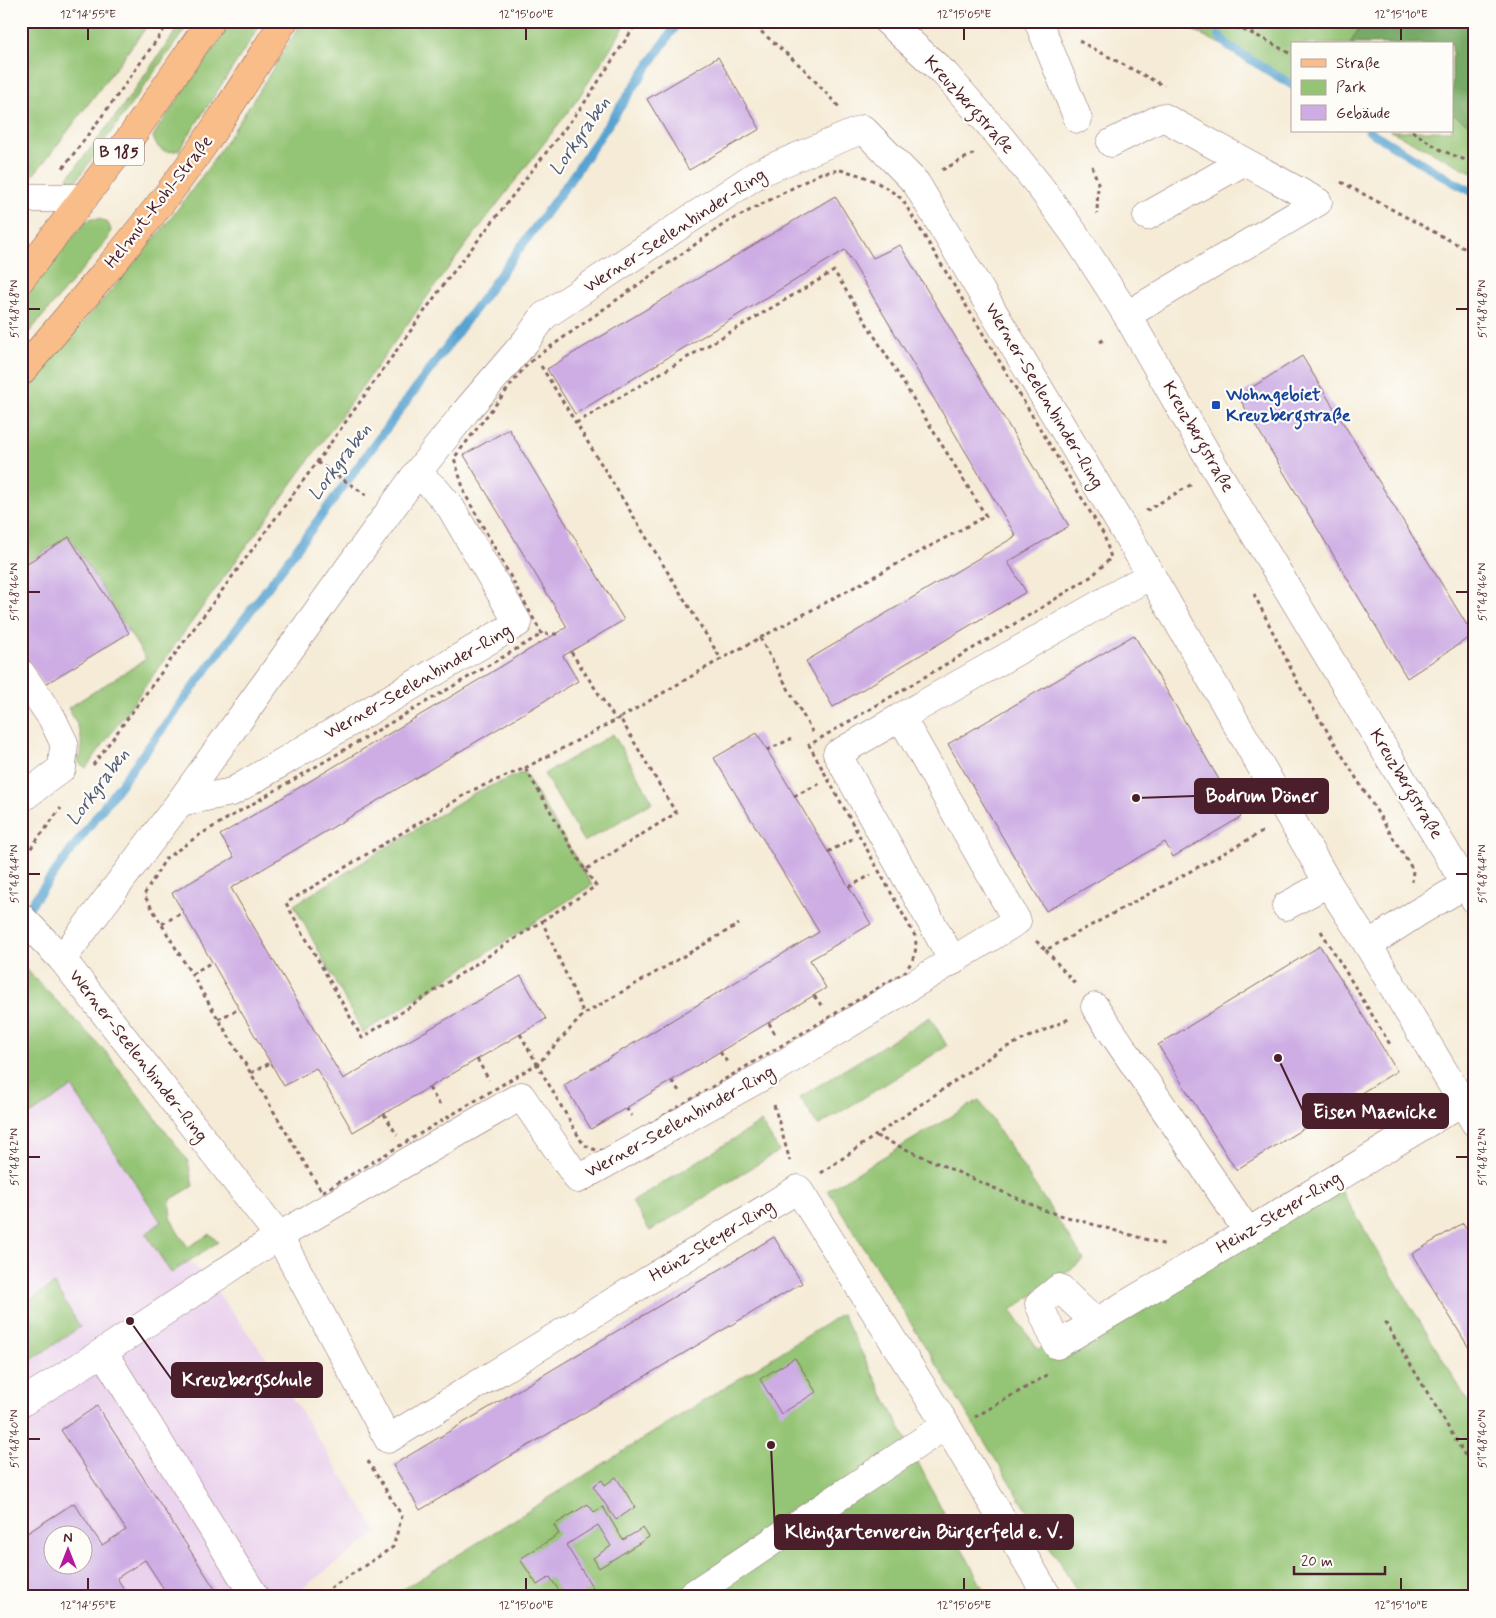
<svg xmlns="http://www.w3.org/2000/svg" width="1496" height="1618" font-family="Mynerve,sans-serif">
	<rect width="100%" height="100%" fill="#fdfcf7"/>
	<filter id="ink" filterUnits="userSpaceOnUse"><feTurbulence type="fractalNoise" baseFrequency=".02" numOctaves="2"/><feDisplacementMap in="SourceGraphic" scale="10" xChannelSelector="R" yChannelSelector="G"/><feConvolveMatrix kernelMatrix="1 2 1 2 8 2 1 2 1" color-interpolation-filters="sRGB"/></filter>
	<filter id="wash" filterUnits="userSpaceOnUse"><feTurbulence type="fractalNoise" baseFrequency=".0096" numOctaves="4" result="noise"/><feDisplacementMap in="SourceGraphic" scale="20" xChannelSelector="R" yChannelSelector="G"/><feGaussianBlur stdDeviation="1.12" result="paint"/><feColorMatrix in="noise" values="0 0 0 0 0 0 0 0 0 0 0 0 0 0 0 0 0 1.4 0 .05"/><feComposite in="paint" operator="in"/></filter>
	<g filter="url(#wash)">
		<rect width="100%" height="100%" fill="#f5ebd6"/>
		<path fill="#ead1ed" fill-rule="evenodd" d="M21,997L191,1262L210,1282L268,1360L378,1533L290,1597H21ZM52,1536H82V1566H52Z"/>
		<g fill="#94c474" stroke="#6f7250">
			<path d="M21,21H151L52,152L21,190Z"/>
			<path d="M183,21H191L76,181L66,180L121,109Z"/>
			<path d="M233,21H263L179,150C165,154 158,151 153,137L157,129Z"/>
			<path d="M302,21H628L577,100L443,275L86,768L78,762C85,737 80,729 68,708L146,659L69,536L21,566V393C73,334 125,276 174,214C221,153 262,87 302,21Z"/>
			<path d="M1175,21H1364L1350,44H1292V81Z"/>
			<path d="M1452,114L1475,127V174L1391,131H1452Z"/>
			<path d="M92,219H100L108,223L111,230L108,239L21,342V303L86,221Z"/>
			<path d="M613,734L653,802L584,842L544,774Z"/>
			<path d="M524,772L592,885L363,1033L294,905L474,793Z"/>
			<path d="M21,964L106,1052L188,1161L193,1186L170,1200C169,1222 176,1230 188,1247L210,1234L218,1242L171,1273L146,1234L161,1222L72,1087L21,1121Z"/>
			<path d="M930,1017L947,1046L818,1126L800,1097Z"/>
			<path d="M979,1100L1084,1260L1011,1310L1038,1350L1331,1174L1475,1413V1597H1081L828,1190Z"/>
			<path d="M761,1122L779,1151L650,1231L632,1202Z"/>
			<path d="M54,1284L80,1327L21,1367V1306Z"/>
			<path d="M842,1314L987,1597H391Z"/>
		</g>
		<path fill="#7a6" stroke="#606448" d="M1364,21H1475V127L1452,114V44H1350Z"/>
		<g fill="none" stroke-linecap="round" stroke-linejoin="round">
			<g stroke="#58a3d0" stroke-width="9">
				<path d="M1219,35L1228,46L1292,85"/>
				<path d="M1369,131L1455,183L1475,193"/>
				<path d="M23,915L360,464L568,183L679,21"/>
			</g>
		</g>
		<g id="blocks">
			<g fill="#cdade4" fill-rule="evenodd">
				<path d="M718,57L760,129L689,170L647,99Z"/>
				<path d="M835,196L873,258L900,245L1069,526L1008,562L1026,592L833,707L806,661L1016,536L845,250L575,414L547,369Z"/>
				<path d="M1302,356L1473,635L1407,678L1238,396Z"/>
				<path d="M509,429L624,620L563,656L578,681L231,888L343,1079L521,976L546,1019L353,1132L316,1068L284,1086L172,893L234,857L220,835L567,627L464,455Z"/>
				<path d="M69,537L129,633L44,685L21,648V567Z"/>
				<path d="M1134,635L1241,817L1173,857L1165,842L1046,911L948,744Z"/>
				<path d="M757,733L871,924L810,960L826,988L591,1129L564,1085L819,932L714,758Z"/>
				<path d="M1320,946L1397,1071L1236,1170L1158,1045Z"/>
				<path d="M1463,1223L1475,1241V1358L1412,1254Z"/>
				<path d="M774,1237L802,1283L420,1510L393,1465Z"/>
				<path d="M795,1358L816,1392L781,1414L760,1379Z"/>
				<path d="M97,1406L168,1516L220,1597H169L145,1560L117,1578L129,1597H21V1537L74,1503L102,1545L126,1530L61,1430ZM52,1536H82V1566H52Z"/>
				<path d="M616,1477L635,1507L616,1520L593,1486L602,1480L605,1485Z"/>
				<path d="M588,1504L594,1512L603,1507L623,1540L643,1528L649,1537L599,1568L593,1558L611,1546L598,1525L566,1545L593,1588L578,1597H563L550,1577L537,1585L520,1559L559,1534L554,1525Z"/>
			</g>
		</g>
	</g>
	<g filter="url(#ink)">
		<use href="#blocks" fill-opacity="0" stroke="#866667" stroke-width="1"/>
		<g fill="none" stroke-linecap="round" stroke-linejoin="round">
			<defs>
				<g id="minor">
					<path d="M887,21L945,74L997,133L1041,188L1076,236L1127,315L1216,470L1475,900"/>
					<path d="M1038,21L1078,119"/>
					<path d="M1111,143L1163,117L1318,202L1127,315"/>
					<path d="M21,198H84"/>
					<path d="M1147,216L1243,162"/>
					<path d="M21,673L52,718L64,743L62,768L21,799"/>
					<path d="M901,717L837,754L953,961"/>
					<path d="M180,802L232,792L518,623L451,508L436,490L417,473"/>
					<path d="M1286,906L1328,883"/>
					<path d="M21,917L62,959"/>
					<path d="M1368,945L1417,913L1475,879"/>
					<path d="M1095,1007L1248,1232"/>
					<path d="M1095,1322L1059,1288L1039,1304L1057,1345L1248,1232L1462,1102"/>
					<path d="M103,1352L255,1597"/>
					<path d="M21,1403L103,1352L279,1236L521,1096L578,1179L765,1075L1017,921L901,717L1151,575"/>
					<path d="M689,1597L946,1425"/>
					<path d="M1048,1597L946,1425L798,1189L388,1439L279,1236L62,959L180,802L417,473L466,411L526,341L544,316L759,173L863,129L916,183L1151,575L1328,883L1368,945L1475,1123"/>
				</g>
				<g id="major">
					<path d="M21,279L133,134L211,21"/>
					<path d="M21,372C73,311 125,250 174,186C214,133 248,77 284,21"/>
				</g>
			</defs>
			<use href="#minor" stroke="#866667" stroke-width="29"/>
			<use href="#major" stroke="#866667" stroke-width="29"/>
			<g stroke="#866667" stroke-width="3" stroke-dasharray="4 4" stroke-linecap="butt">
				<path d="M749,21L804,69L839,107"/>
				<path d="M1212,21C1244,28 1264,38 1292,55"/>
				<path d="M1070,23L1137,21"/>
				<path d="M1079,41L1164,86"/>
				<path d="M1412,131L1441,150L1475,164"/>
				<path d="M1092,166L1098,183L1097,214"/>
				<path d="M63,168L114,100L170,21"/>
				<path d="M840,170C865,175 881,183 902,199L1104,535L1111,558L1092,576L1033,613L809,745L915,936C918,952 913,960 905,972L606,1150C596,1151 591,1149 583,1144L537,1064L322,1192L144,895L166,858L201,834L542,634L465,494L454,458L524,368L536,357L724,224L821,173Z"/>
				<path d="M942,170L977,152"/>
				<path d="M1341,182L1475,254"/>
				<path d="M1100,342L1106,338"/>
				<path d="M541,366L721,659L620,718L676,813L585,870L525,768L473,790L286,903L362,1038L542,921L584,1014"/>
				<path d="M576,423L834,271L986,516L721,659"/>
				<path d="M317,462L366,495"/>
				<path d="M1146,511L1192,484"/>
				<path d="M1254,594L1300,687L1413,870L1412,882"/>
				<path d="M545,634H557"/>
				<path d="M760,638L814,735"/>
				<path d="M571,652L616,720"/>
				<path d="M767,750L791,739"/>
				<path d="M93,765L317,462L444,284L583,105L638,21"/>
				<path d="M525,768L620,718"/>
				<path d="M794,796L821,783"/>
				<path d="M828,852L852,839"/>
				<path d="M21,861L61,808"/>
				<path d="M849,887L871,875"/>
				<path d="M542,921L596,886L585,870"/>
				<path d="M162,924L183,912"/>
				<path d="M1321,931L1391,1046"/>
				<path d="M1036,941L1046,950L1266,830"/>
				<path d="M1046,950L1077,986"/>
				<path d="M192,974L212,962"/>
				<path d="M814,996L822,1006"/>
				<path d="M218,1019L239,1009"/>
				<path d="M769,1023L776,1036"/>
				<path d="M520,1034L537,1064"/>
				<path d="M720,1052L727,1062"/>
				<path d="M477,1059L489,1080"/>
				<path d="M536,1066L584,1014L739,924"/>
				<path d="M251,1073L270,1063"/>
				<path d="M672,1081L679,1091"/>
				<path d="M429,1088L442,1108"/>
				<path d="M774,1105L790,1161"/>
				<path d="M626,1108L632,1116"/>
				<path d="M384,1114L397,1135"/>
				<path d="M876,1136L1046,1211L1166,1245"/>
				<path d="M1469,1153L1475,1163"/>
				<path d="M821,1173L1000,1050L1069,1019"/>
				<path d="M1385,1322L1475,1472"/>
				<path d="M975,1417L1049,1374"/>
				<path d="M317,1597L393,1547L402,1516L368,1461"/>
			</g>
			<use href="#minor" stroke="#fff" stroke-width="28"/>
			<use href="#major" stroke="#f8bd89" stroke-width="28"/>
		</g>
	</g>
	<path fill="none" stroke="#4a1f2b" stroke-width="2" d="M88,28V40M526,28V40M964,28V40M1401,28V40M28,309H40M1456,309H1468M28,592H40M1456,592H1468M28,874H40M1456,874H1468M28,1157H40M1456,1157H1468M28,1439H40M1456,1439H1468M88,1578V1590M526,1578V1590M964,1578V1590M1401,1578V1590"/>
	<rect fill="#1a4fb4" stroke="#fdfcf7" stroke-width="2" x="1211" y="400" width="10" height="10" rx="2.5"/>
	<g text-anchor="middle" dominant-baseline="central" stroke-width="4.5" stroke-linejoin="round" paint-order="stroke">
		<rect fill="#fdfcf7" stroke="#806168" stroke-width="1" x="94" y="138.5" width="50" height="27" rx="4"/>
		<g font-size="16" font-weight="bold" fill="#4a1f2b">
			<text x="119" y="152">B 185</text>
		</g>
		<g font-size="18" fill="#4a1f2b" stroke="#fdfcf7">
			<text transform="translate(969 105) rotate(48)">Kreuzbergstraße</text>
			<text transform="translate(159 202) rotate(-52)">Helmut-Kohl-Straße</text>
			<text transform="translate(675 231) rotate(-33)">Werner-Seelenbinder-Ring</text>
			<text transform="translate(1044 396) rotate(59)">Werner-Seelenbinder-Ring</text>
			<text transform="translate(1198 437) rotate(60)">Kreuzbergstraße</text>
			<text transform="translate(418 682) rotate(-30)">Werner-Seelenbinder-Ring</text>
			<text transform="translate(1406 784) rotate(59)">Kreuzbergstraße</text>
			<text transform="translate(138 1056) rotate(52)">Werner-Seelenbinder-Ring</text>
			<text transform="translate(680 1122) rotate(-29)">Werner-Seelenbinder-Ring</text>
			<text transform="translate(1279 1213) rotate(-31)">Heinz-Steyer-Ring</text>
			<text transform="translate(712 1241) rotate(-31)">Heinz-Steyer-Ring</text>
		</g>
		<g font-size="18" font-weight="bold" fill="#164399" stroke="#fdfcf7" text-anchor="start">
			<text x="1226" y="395">Wohngebiet<tspan x="1226" dy="21">Kreuzbergstraße</tspan></text>
		</g>
		<g font-size="19" font-style="italic" fill="#505a75" stroke="#fdfcf7">
			<text transform="translate(580 136) rotate(-55)">Lorkgraben</text>
			<text transform="translate(340 462) rotate(-53)">Lorkgraben</text>
			<text transform="translate(98 787) rotate(-53)">Lorkgraben</text>
		</g>
	</g>
	<path fill="none" stroke="#4a1f2b" stroke-width="2" d="M1136 798L1195 796M1278 1058L1303 1111M130 1321L172 1380M771 1445L775 1532"/>
	<g fill="#4a1f2b" stroke="#fdfcf7" stroke-width="2">
		<circle cx="1136" cy="798" r="5"/>
		<circle cx="1278" cy="1058" r="5"/>
		<circle cx="130" cy="1321" r="5"/>
		<circle cx="771" cy="1445" r="5"/>
	</g>
	<g fill="#4a1f2b" stroke="#4a1f2b" stroke-width="2">
		<rect x="1195" y="779" width="133" height="34" rx="5"/>
		<rect x="1303" y="1094" width="145" height="34" rx="5"/>
		<rect x="172" y="1363" width="150" height="34" rx="5"/>
		<rect x="775" y="1515" width="298" height="34" rx="5"/>
	</g>
	<g font-size="19" text-anchor="middle" font-weight="bold" fill="#fff">
		<text x="1262" y="802">Bodrum Döner</text>
		<text x="1375" y="1118">Eisen Maenicke</text>
		<text x="247" y="1386">Kreuzbergschule</text>
		<text x="924" y="1538">Kleingartenverein Bürgerfeld e. V.</text>
	</g>
	<rect width="1496" height="1618" fill="none" stroke="#fdfcf7" stroke-width="55"/>
	<rect x="1291" y="42" width="162" height="90" fill="#fdfcf7" stroke="#b5a4a5"/>
	<rect x="1301" y="59" width="25" height="8" fill="#f8bd89" stroke="#b5a4a5"/>
	<text x="1336" y="68" font-size="15" fill="#4a1f2b">Straße</text>
	<rect x="1301" y="80" width="25" height="15" fill="#94c474" stroke="#b5a4a5"/>
	<text x="1336" y="92" font-size="15" fill="#4a1f2b">Park</text>
	<rect x="1301" y="105" width="25" height="15" fill="#cdade4" stroke="#b5a4a5"/>
	<text x="1336" y="118" font-size="15" fill="#4a1f2b">Gebäude</text>
	<g transform="translate(68 1550)"><circle r="24" fill="#fdfcf7" stroke="#b5a4a5"/>
	<path d="M0-4L9 19L0 12L-9 19Z" fill="#b5179e"/>
	<text y="-8" font-size="14" font-weight="bold" text-anchor="middle" fill="#4a1f2b">N</text>
	</g>
	<path d="M1294 1566v8h91v-8" fill="none" stroke="#4a1f2b" stroke-width="2.5"/>
	<text x="1301" y="1566" font-size="15" fill="#4a1f2b" stroke="#fdfcf7" stroke-width="4" paint-order="stroke">20 m</text>
	<rect x="28" y="28" width="1440" height="1562" fill="none" stroke="#4a1f2b" stroke-width="2"/>
	<g font-size="12" text-anchor="middle" fill="#4a1f2b">
		<text x="88" y="18">12°14'55"E</text>
		<text x="526" y="18">12°15'00"E</text>
		<text x="964" y="18">12°15'05"E</text>
		<text x="1401" y="18">12°15'10"E</text>
		<text transform="translate(14 309) rotate(-90)" y="4">51°48'48"N</text>
		<text transform="translate(1482 309) rotate(-90)" y="4">51°48'48"N</text>
		<text transform="translate(14 592) rotate(-90)" y="4">51°48'46"N</text>
		<text transform="translate(1482 592) rotate(-90)" y="4">51°48'46"N</text>
		<text transform="translate(14 874) rotate(-90)" y="4">51°48'44"N</text>
		<text transform="translate(1482 874) rotate(-90)" y="4">51°48'44"N</text>
		<text transform="translate(14 1157) rotate(-90)" y="4">51°48'42"N</text>
		<text transform="translate(1482 1157) rotate(-90)" y="4">51°48'42"N</text>
		<text transform="translate(14 1439) rotate(-90)" y="4">51°48'40"N</text>
		<text transform="translate(1482 1439) rotate(-90)" y="4">51°48'40"N</text>
		<text x="88" y="1609">12°14'55"E</text>
		<text x="526" y="1609">12°15'00"E</text>
		<text x="964" y="1609">12°15'05"E</text>
		<text x="1401" y="1609">12°15'10"E</text>
	</g>
</svg>
